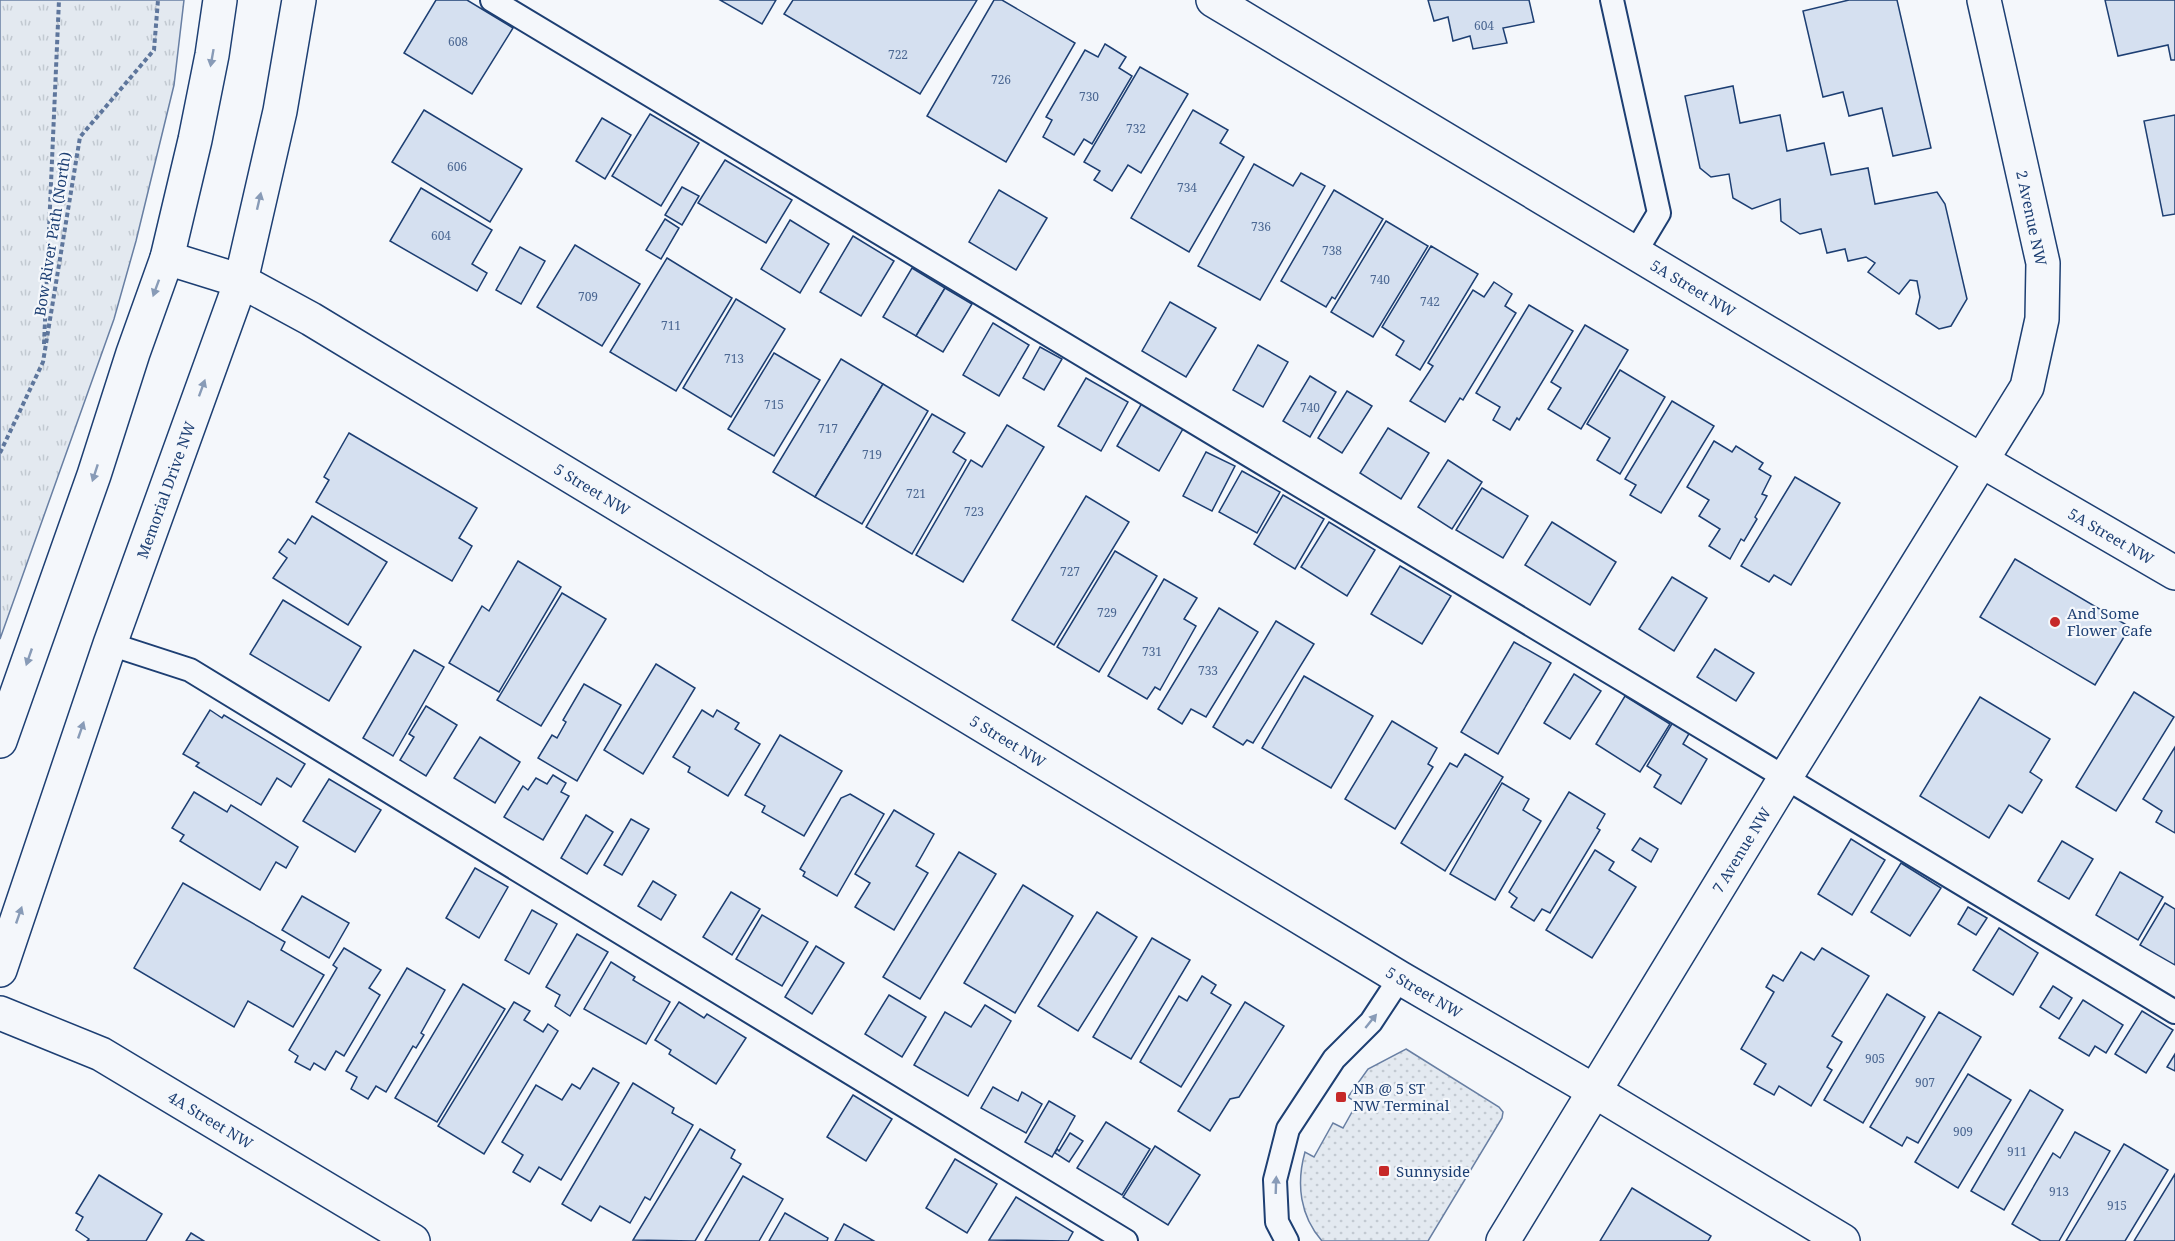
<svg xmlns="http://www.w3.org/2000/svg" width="2175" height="1241" font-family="'Noto Serif',serif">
	<defs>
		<pattern id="grass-dots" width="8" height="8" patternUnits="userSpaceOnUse" patternTransform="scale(1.5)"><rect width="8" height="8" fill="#e3e9f0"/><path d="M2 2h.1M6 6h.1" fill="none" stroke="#c2c9d1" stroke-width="1.8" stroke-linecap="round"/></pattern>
		<pattern id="park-tufts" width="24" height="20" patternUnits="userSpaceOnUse" patternTransform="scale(1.5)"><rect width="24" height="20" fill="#e3e9f0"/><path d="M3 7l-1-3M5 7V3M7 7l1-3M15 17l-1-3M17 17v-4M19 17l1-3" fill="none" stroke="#c2c9d1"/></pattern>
	</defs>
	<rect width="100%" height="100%" fill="#f4f7fb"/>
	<path fill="url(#grass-dots)" stroke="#687fa3" stroke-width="1.5" d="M1406,1049L1499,1107L1503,1112L1502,1118L1428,1241H1322C1300,1216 1296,1184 1305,1152L1314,1157L1333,1123L1343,1128L1357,1103L1348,1097L1368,1069Z"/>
	<path fill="url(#park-tufts)" stroke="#687fa3" stroke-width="1.5" d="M0,0H184L174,85L136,241L114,319L0,639Z"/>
	<g fill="#d5e0f0" stroke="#1d3f73" stroke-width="1.5">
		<path d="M436,0H467L513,28L472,94L404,53Z"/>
		<path d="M720,0H776L762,24Z"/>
		<path d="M793,0H977L920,94L784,14Z"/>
		<path d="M994,0H1002L1075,43L1006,162L927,116Z"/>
		<path d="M1428,0H1529L1534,22L1503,28L1507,43L1473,49L1470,36L1453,41L1448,17L1434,21Z"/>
		<path d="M1849,0H1897L1931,148L1893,156L1882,108L1849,116L1843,92L1823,97L1803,11Z"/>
		<path d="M2105,0H2175V60H2171L2168,45L2118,56Z"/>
		<path d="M1105,44L1126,57L1119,68L1132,76L1092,144L1084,139L1074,155L1043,137L1052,120L1046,117L1085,50L1098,57Z"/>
		<path d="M1140,67L1188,94L1141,173L1128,165L1112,191L1094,180L1100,171L1084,162Z"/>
		<path d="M1733,86L1740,123L1780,115L1787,151L1824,143L1831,175L1868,168L1875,204L1937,192L1945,204L1967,299L1951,326L1939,329L1916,314L1920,297L1917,281L1910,280L1899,294L1868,272L1875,263L1866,257L1848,261L1845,249L1827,253L1821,229L1800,234L1781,221L1780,199L1752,209L1733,198L1729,174L1711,177L1700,168L1685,96Z"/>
		<path d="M424,110L522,169L490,222L392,162Z"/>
		<path d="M1193,110L1228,130L1220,143L1244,157L1189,252L1131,218Z"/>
		<path d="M650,114L699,143L661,206L612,176Z"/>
		<path d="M2175,115V214L2163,216L2144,121Z"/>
		<path d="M602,118L631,135L605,179L576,161Z"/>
		<path d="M725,160L792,200L766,243L698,203Z"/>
		<path d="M1254,164L1293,186L1301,173L1325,186L1260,300L1198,266Z"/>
		<path d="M682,187L699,196L682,225L665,215Z"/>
		<path d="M421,188L492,230L472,264L487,273L477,291L390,241Z"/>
		<path d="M999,190L1047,218L1016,270L969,242Z"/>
		<path d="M1334,190L1383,219L1335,299L1332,297L1326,307L1281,281Z"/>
		<path d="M665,219L679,228L661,259L646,250Z"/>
		<path d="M790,220L829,244L800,293L761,269Z"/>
		<path d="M1386,221L1428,246L1373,337L1331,312Z"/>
		<path d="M853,236L894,261L861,316L820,292Z"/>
		<path d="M575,245L640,284L602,346L537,307Z"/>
		<path d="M1431,246L1478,274L1420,370L1396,355L1404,341L1382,327Z"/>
		<path d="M520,247L545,261L521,304L496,290Z"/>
		<path d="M667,258L732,298L676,391L610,352Z"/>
		<path d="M912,268L945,288L916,336L883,317Z"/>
		<path d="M1494,282L1512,294L1505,306L1516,313L1463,400L1460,398L1445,422L1410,401L1433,366L1428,363L1473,290L1484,297Z"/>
		<path d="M945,288L972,304L943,352L916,336Z"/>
		<path d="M736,299L785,329L731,417L683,388Z"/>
		<path d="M1170,302L1216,328L1186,377L1142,351Z"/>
		<path d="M1529,305L1573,331L1519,420L1517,418L1510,430L1493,420L1500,407L1476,393Z"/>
		<path d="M993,323L1029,345L999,396L963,375Z"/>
		<path d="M1585,325L1628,350L1581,429L1548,409L1561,388L1551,382Z"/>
		<path d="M1258,345L1288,362L1263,407L1233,390Z"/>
		<path d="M1040,347L1062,359L1044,390L1023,378Z"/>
		<path d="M774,353L820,380L774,456L728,429Z"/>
		<path d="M841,359L883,384L815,497L773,472Z"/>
		<path d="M1620,370L1665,397L1620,474L1597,460L1610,438L1587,424Z"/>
		<path d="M1310,376L1336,392L1310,437L1283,421Z"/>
		<path d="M1086,378L1128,402L1101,451L1058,426Z"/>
		<path d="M883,384L928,411L862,524L815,497Z"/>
		<path d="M1347,391L1372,406L1342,453L1318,438Z"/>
		<path d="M1672,401L1714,426L1661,513L1630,495L1636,485L1625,479Z"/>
		<path d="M1142,403L1184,427L1159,471L1117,446Z"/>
		<path d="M932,414L965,433L953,452L966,460L912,554L866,527Z"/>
		<path d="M1007,425L1044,447L963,582L916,555L971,460L982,467Z"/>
		<path d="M1388,428L1429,453L1401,499L1360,473Z"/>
		<path d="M349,433L477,508L459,538L472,546L452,581L316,502L329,480L324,477Z"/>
		<path d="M1714,441L1732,452L1736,446L1763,463L1759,469L1771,476L1762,494L1767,496L1755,517L1757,519L1744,541L1741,539L1730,559L1709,546L1720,529L1699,516L1709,500L1687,487Z"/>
		<path d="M1206,452L1235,466L1212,511L1183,496Z"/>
		<path d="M1448,460L1482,482L1452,529L1418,507Z"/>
		<path d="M1242,471L1280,492L1257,533L1219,512Z"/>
		<path d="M1795,477L1840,503L1791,585L1774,575L1769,582L1741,566Z"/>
		<path d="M1482,488L1528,516L1503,558L1456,530Z"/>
		<path d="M1283,495L1324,519L1295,569L1254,544Z"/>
		<path d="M1086,496L1129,522L1054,645L1012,620Z"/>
		<path d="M312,516L387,562L348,625L273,578L287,558L279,552L288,539L295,544Z"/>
		<path d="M1329,522L1375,550L1347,596L1301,567Z"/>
		<path d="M1552,522L1616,562L1590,605L1525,565Z"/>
		<path d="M1115,551L1157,576L1099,672L1057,647Z"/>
		<path d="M2015,559L2130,627L2095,685L1980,617Z"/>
		<path d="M518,561L561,587L499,692L449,663L482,606L489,611Z"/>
		<path d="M1400,566L1451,596L1422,644L1371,614Z"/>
		<path d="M1672,577L1707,598L1674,651L1639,629Z"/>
		<path d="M1164,579L1197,598L1184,619L1196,626L1160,690L1155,687L1147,699L1108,676Z"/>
		<path d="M562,593L606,619L541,726L497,700Z"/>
		<path d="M283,600L361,647L329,701L250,654Z"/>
		<path d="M1219,608L1258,632L1206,717L1191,709L1182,724L1158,709Z"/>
		<path d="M1276,621L1314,644L1253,743L1247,740L1243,745L1213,727Z"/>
		<path d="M1514,642L1551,663L1498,754L1461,732Z"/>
		<path d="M1715,649L1754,673L1736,701L1697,677Z"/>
		<path d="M414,650L444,667L393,756L363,738Z"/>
		<path d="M656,664L695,688L643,774L604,750Z"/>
		<path d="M1574,674L1601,691L1570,739L1544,723Z"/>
		<path d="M1304,676L1373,716L1331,788L1262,748Z"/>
		<path d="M584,684L621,705L577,781L538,758L552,735L557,738L566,722L563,720Z"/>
		<path d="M2134,692L2174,717L2116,811L2076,787Z"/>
		<path d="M1625,696L1670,724L1640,772L1596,744Z"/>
		<path d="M1980,697L2050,739L2030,772L2042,780L2022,813L2009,805L1989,838L1920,796Z"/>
		<path d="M426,706L457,725L426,776L400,760L414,737L409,734Z"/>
		<path d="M210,710L222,718L224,715L305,764L291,787L277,778L261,805L196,766L199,763L183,754Z"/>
		<path d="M702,710L713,717L717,710L739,723L735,729L760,744L728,796L688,772L690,767L673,757Z"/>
		<path d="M1392,721L1437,748L1428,764L1433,767L1395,829L1345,799Z"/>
		<path d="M1673,722L1690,732L1683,744L1707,759L1681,804L1654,787L1661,775L1647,766Z"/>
		<path d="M780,735L842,771L804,836L762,812L765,806L745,795Z"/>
		<path d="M480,737L520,762L495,803L454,778Z"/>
		<path d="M2175,747V833L2156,822L2162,811L2143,799Z"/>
		<path d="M1465,754L1503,777L1445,871L1401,843L1450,763L1457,767Z"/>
		<path d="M553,775L566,783L561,792L569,796L543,840L504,817L523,786L528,790L536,778L547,784Z"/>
		<path d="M329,779L381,810L355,852L303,821Z"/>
		<path d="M1502,783L1529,799L1523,810L1541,821L1495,900L1450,874Z"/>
		<path d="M194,792L227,812L231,805L298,847L286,868L276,862L260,890L180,841L184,835L172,828Z"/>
		<path d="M1569,792L1605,814L1597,828L1600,830L1550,913L1542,909L1534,921L1511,907L1517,898L1509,892Z"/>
		<path d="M850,794L884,814L837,896L803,876L805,872L800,869L841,798Z"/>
		<path d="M894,810L934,834L916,866L928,873L894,930L855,907L870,883L855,874Z"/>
		<path d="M586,815L613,832L587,874L561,858Z"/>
		<path d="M631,819L649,829L622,875L604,865Z"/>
		<path d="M1640,838L1658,849L1651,862L1632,850Z"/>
		<path d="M1851,839L1885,860L1852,915L1818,894Z"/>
		<path d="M2062,841L2093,859L2069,899L2038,881Z"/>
		<path d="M1595,850L1614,862L1609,870L1636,887L1592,958L1546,930Z"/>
		<path d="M959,852L996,874L920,999L883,977Z"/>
		<path d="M1901,863L1941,888L1910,936L1871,912Z"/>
		<path d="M475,868L508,887L479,938L446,918Z"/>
		<path d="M2120,872L2163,897L2138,940L2096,915Z"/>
		<path d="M653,881L676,895L661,920L638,906Z"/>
		<path d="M183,883L285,942L281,950L324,975L293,1027L248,1001L234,1027L134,968Z"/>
		<path d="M1023,885L1073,916L1015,1013L964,983Z"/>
		<path d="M731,892L760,909L732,955L703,937Z"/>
		<path d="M302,896L349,923L329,958L282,930Z"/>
		<path d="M2165,903L2175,909V965L2140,945Z"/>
		<path d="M1968,907L1987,918L1976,935L1958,924Z"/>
		<path d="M532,910L557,924L529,974L505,960Z"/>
		<path d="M1097,912L1137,937L1078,1031L1038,1006Z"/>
		<path d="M762,915L808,942L782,986L736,959Z"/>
		<path d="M1999,928L2038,953L2013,995L1973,970Z"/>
		<path d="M577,934L608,952L570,1016L555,1006L560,995L546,987Z"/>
		<path d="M1152,938L1190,960L1131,1059L1093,1037Z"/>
		<path d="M816,946L844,963L812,1014L785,997Z"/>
		<path d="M344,948L381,970L369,988L380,995L344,1056L336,1051L325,1070L314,1063L310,1070L295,1062L298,1056L289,1050L337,968L333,965Z"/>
		<path d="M1822,948L1869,976L1832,1036L1842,1042L1827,1067L1832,1070L1811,1106L1779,1086L1774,1095L1754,1084L1766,1064L1741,1049L1774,992L1766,987L1773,975L1783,981L1801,952L1814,960Z"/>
		<path d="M611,962L635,977L633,980L670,1002L646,1044L584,1009Z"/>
		<path d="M407,968L445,990L421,1033L424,1035L416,1048L413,1046L386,1092L376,1086L368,1099L351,1089L357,1077L346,1071Z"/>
		<path d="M1202,976L1216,985L1211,993L1231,1005L1181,1087L1140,1062L1179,996L1187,1001Z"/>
		<path d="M463,984L505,1009L437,1122L395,1098Z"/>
		<path d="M2053,986L2072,998L2059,1019L2040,1007Z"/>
		<path d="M1887,994L1925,1017L1863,1123L1824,1100Z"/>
		<path d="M889,995L926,1017L902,1057L865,1034Z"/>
		<path d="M2083,1000L2123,1025L2106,1053L2095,1046L2089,1056L2059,1038Z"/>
		<path d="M514,1002L530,1011L524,1020L543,1032L548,1024L558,1031L484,1154L438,1126Z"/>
		<path d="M679,1002L704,1018L707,1014L746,1038L716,1084L669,1054L671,1050L655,1040Z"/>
		<path d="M1245,1002L1284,1026L1239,1097L1230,1099L1210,1131L1178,1111Z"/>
		<path d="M985,1005L1011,1021L968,1096L914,1065L945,1012L971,1027Z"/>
		<path d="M2142,1011L2173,1030L2146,1073L2115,1054Z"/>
		<path d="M1939,1012L1981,1037L1918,1143L1907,1137L1902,1146L1870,1127Z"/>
		<path d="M2175,1054V1071L2167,1067Z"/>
		<path d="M593,1068L619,1083L561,1180L539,1167L530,1182L513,1172L523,1155L502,1142L536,1085L562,1100L572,1084L580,1089Z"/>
		<path d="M1968,1074L2011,1100L1958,1188L1915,1162Z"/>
		<path d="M633,1083L674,1108L672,1113L693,1125L650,1200L645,1197L630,1223L600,1206L591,1221L562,1204Z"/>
		<path d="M993,1087L1018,1101L1022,1092L1042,1104L1026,1133L981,1108Z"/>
		<path d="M2030,1090L2063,1110L2004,1210L1971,1191Z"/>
		<path d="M853,1095L892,1119L866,1161L827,1137Z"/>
		<path d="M1049,1101L1075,1116L1052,1157L1025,1142Z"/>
		<path d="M1106,1122L1150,1149L1122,1195L1077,1168Z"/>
		<path d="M700,1129L735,1150L731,1158L741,1164L695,1241L633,1240Z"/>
		<path d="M2075,1132L2110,1151L2059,1241H2041L2012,1224L2053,1153L2060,1158Z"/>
		<path d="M1070,1133L1083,1141L1069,1162L1055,1153L1057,1149L1059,1151Z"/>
		<path d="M2124,1144L2168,1170L2125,1241H2066Z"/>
		<path d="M1155,1146L1200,1175L1168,1225L1123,1197Z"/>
		<path d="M955,1159L997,1184L967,1233L926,1208Z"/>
		<path d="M2175,1174V1241H2134Z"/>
		<path d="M99,1175L162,1214L146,1241H87L89,1239L76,1230L83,1217L76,1213Z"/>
		<path d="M743,1176L783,1199L759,1241H705Z"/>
		<path d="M1632,1188L1711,1236L1708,1241H1600Z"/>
		<path d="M1016,1197L1073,1232L1068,1241L989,1240Z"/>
		<path d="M785,1213L828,1238L827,1241H769Z"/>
		<path d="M844,1224L874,1241H835Z"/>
		<path d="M191,1233L204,1241H186Z"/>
	</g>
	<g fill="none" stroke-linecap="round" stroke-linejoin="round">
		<defs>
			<g id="service">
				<path d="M492,0L2175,1012"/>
				<path d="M1612,0L1659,213L1635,253"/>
				<path d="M110,644L190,670L1126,1241"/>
				<path d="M1287,1241L1277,1222L1275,1180L1288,1129L1334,1059L1371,1022L1400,978"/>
			</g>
			<g id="minor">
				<path id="s1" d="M1213,0L1982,461L2175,573"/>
				<path id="s2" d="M167,258L241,281L311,319L1400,978L1596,1092L1843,1241"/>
				<path id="s3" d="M0,1013L101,1054L413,1241"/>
				<path id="s4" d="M1503,1241L1785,778L2027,387L2042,319L2043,263L1984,0"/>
			</g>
			<g id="secondary">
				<path d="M0,741L94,475L133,353L167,258L195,140L212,55L220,0"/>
				<path id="s5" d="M0,970L110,644L241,281L280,111L299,0"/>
			</g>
		</defs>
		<use href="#service" stroke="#1d3f73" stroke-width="26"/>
		<use href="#minor" stroke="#1d3f73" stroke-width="36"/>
		<use href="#secondary" stroke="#1d3f73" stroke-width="36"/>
		<g stroke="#5e769c" stroke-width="4" stroke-dasharray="4.5 3" stroke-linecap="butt">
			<path d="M44,344L59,0"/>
			<path d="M0,453L43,362L80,137L154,50L158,0"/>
		</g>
		<use href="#service" stroke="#f4f7fb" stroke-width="22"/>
		<use href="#minor" stroke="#f4f7fb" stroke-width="33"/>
		<use href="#secondary" stroke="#f4f7fb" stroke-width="33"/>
	</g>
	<defs><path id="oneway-solid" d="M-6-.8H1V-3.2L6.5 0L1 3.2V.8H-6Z" transform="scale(1.5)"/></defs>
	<g fill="#889bb7">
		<use href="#oneway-solid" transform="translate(212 58) rotate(100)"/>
		<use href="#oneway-solid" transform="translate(259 201) rotate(-77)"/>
		<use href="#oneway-solid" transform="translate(156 288) rotate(110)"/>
		<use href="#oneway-solid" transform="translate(202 388) rotate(-70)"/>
		<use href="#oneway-solid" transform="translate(95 473) rotate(108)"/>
		<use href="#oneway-solid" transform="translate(29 657) rotate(109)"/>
		<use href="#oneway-solid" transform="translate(81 730) rotate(-71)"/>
		<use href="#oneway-solid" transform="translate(19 915) rotate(-71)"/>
		<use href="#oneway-solid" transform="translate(1371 1021) rotate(-51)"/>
		<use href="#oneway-solid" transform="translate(1276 1185) rotate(-88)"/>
	</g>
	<g fill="#c62828" stroke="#f4f7fb" stroke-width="2">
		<circle cx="2055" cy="622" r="6"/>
		<rect x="1335" y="1091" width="12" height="12" rx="3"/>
		<rect x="1378" y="1165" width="12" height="12" rx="3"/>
	</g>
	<g text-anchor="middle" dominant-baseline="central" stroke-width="4.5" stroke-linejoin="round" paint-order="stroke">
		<g font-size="12" fill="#4b6792">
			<text x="1484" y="25">604</text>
			<text x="458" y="41">608</text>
			<text x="898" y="54">722</text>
			<text x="1001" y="79">726</text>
			<text x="1089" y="96">730</text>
			<text x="1136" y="128">732</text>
			<text x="457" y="166">606</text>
			<text x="1187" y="187">734</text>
			<text x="1261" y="226">736</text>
			<text x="441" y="235">604</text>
			<text x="1332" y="250">738</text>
			<text x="1380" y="279">740</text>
			<text x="588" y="296">709</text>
			<text x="1430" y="301">742</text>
			<text x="671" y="325">711</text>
			<text x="734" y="358">713</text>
			<text x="774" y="404">715</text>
			<text x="1310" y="407">740</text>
			<text x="828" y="428">717</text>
			<text x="872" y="454">719</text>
			<text x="916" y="493">721</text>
			<text x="974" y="511">723</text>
			<text x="1070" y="571">727</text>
			<text x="1107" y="612">729</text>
			<text x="1152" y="651">731</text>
			<text x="1208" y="670">733</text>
			<text x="1875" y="1058">905</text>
			<text x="1925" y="1082">907</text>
			<text x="1963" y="1131">909</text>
			<text x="2017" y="1151">911</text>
			<text x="2059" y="1191">913</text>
			<text x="2117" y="1205">915</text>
		</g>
		<g font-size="15" fill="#1d3f73" stroke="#f4f7fb">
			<text transform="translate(2032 218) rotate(78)">2 Avenue NW</text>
			<text transform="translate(52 234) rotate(-81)">Bow River Path (North)</text>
			<text stroke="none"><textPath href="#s1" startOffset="560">5A Street NW</textPath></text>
			<text stroke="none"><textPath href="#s5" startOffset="508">Memorial Drive NW</textPath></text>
			<text stroke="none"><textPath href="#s2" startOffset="486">5 Street NW</textPath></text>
			<text stroke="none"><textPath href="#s1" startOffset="1046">5A Street NW</textPath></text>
			<text stroke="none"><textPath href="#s2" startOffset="972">5 Street NW</textPath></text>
			<text stroke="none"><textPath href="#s4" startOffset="458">7 Avenue NW</textPath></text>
			<text stroke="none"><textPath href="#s2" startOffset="1458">5 Street NW</textPath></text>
			<text stroke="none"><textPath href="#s3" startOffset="237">4A Street NW</textPath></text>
		</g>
		<g font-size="15" fill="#1d3f73" stroke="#f4f7fb" text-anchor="start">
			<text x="2067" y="613">And Some<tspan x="2067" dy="17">Flower Cafe</tspan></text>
			<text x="1353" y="1088">NB @ 5 ST<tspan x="1353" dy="17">NW Terminal</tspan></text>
			<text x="1396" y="1171">Sunnyside</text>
		</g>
	</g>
</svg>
